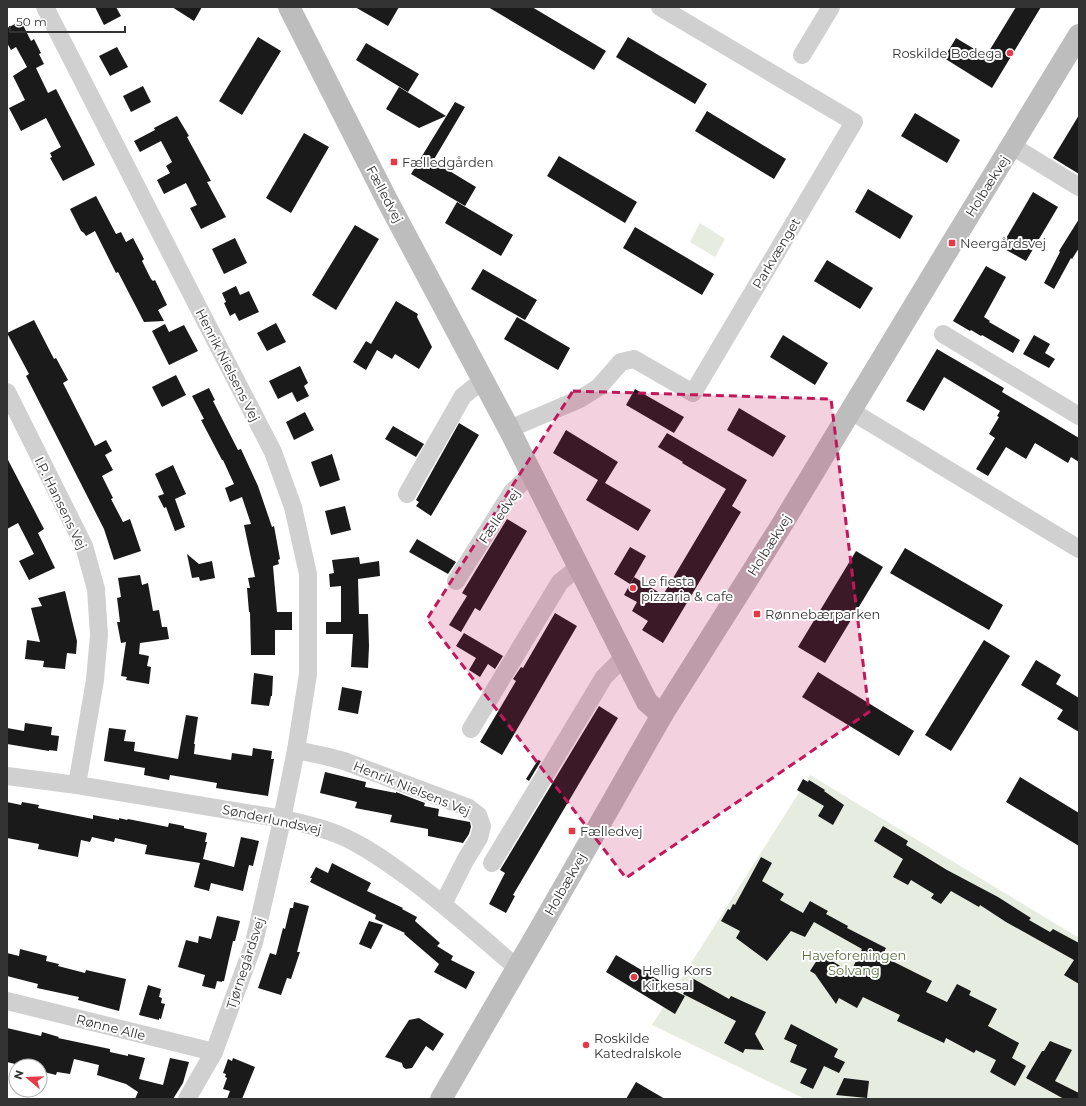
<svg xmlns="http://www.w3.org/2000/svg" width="1086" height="1106" font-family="Montserrat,sans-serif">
	<rect width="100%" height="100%" fill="#fff"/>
	<g fill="#e6ecdf">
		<path d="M700,223L725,239L715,257L690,242Z"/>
		<path d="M810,775L1079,938V1099H805L652,1025Z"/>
	</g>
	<g fill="#1a1a1a">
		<path d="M95,7H116L121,16L104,25Z"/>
		<path d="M172,7H202L194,21Z"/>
		<path d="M355,7H399L388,26Z"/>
		<path d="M488,7H532L606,51L594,70Z"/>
		<path d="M1016,7H1041L992,88L944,58L956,38L986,56Z"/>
		<path d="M21,21L31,41L34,39L41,53L39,54L44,64L36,68L48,93L56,89L95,165L63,181L50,158L52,157L50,153L61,147L46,118L21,131L9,108L25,100L13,76L27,67L16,47L11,50L7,43V28Z"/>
		<path d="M258,37L281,51L242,115L219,101Z"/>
		<path d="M628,37L707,84L695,104L616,57Z"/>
		<path d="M366,43L419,74L408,92L356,60Z"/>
		<path d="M117,47L128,67L110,76L99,56Z"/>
		<path d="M143,86L151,102L131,112L123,96Z"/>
		<path d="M399,87L446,116L419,128L386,109Z"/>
		<path d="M455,102L465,107L433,161L476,187L465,206L411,174Z"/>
		<path d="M707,111L786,159L774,179L695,131Z"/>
		<path d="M915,113L960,140L947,163L901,136Z"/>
		<path d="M1079,115V174L1053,158Z"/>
		<path d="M177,116L189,136L187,137L211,181L207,182L226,217L201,229L190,208L197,205L186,183L164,194L157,180L170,173L166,166L172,162L161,141L140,152L134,141L155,130L154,128Z"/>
		<path d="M304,133L329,147L291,213L266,198Z"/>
		<path d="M559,156L637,202L625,223L547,176Z"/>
		<path d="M868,189L913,216L900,239L855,212Z"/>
		<path d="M1033,192L1058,207L1026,261L1001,247Z"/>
		<path d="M96,196L116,234L121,232L126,242L133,238L144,259L142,261L151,279L153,281L155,280L167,305L158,310L164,321L144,322L118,272L116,273L95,231L86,236L84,233L81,231L70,209Z"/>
		<path d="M457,202L513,235L501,256L445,223Z"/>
		<path d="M1079,219V248L1072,259L1071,258L1054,289L1044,283L1060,252L1059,251Z"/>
		<path d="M355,225L379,239L336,310L312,295Z"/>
		<path d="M635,227L714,274L702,295L623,248Z"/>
		<path d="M235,238L247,263L224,274L212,249Z"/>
		<path d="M827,260L873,288L860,309L814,281Z"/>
		<path d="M986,266L1006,277L984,317L990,321L989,322L1020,340L1013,353L982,335L981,336L971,330L970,331L953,321Z"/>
		<path d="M483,269L537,300L525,320L471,289Z"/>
		<path d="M236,286L240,295L249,291L259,312L239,321L235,313L230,316L224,303L226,302L222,293Z"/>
		<path d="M396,301L418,314L417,317L432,347L419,369L395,354L392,359L377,350L366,370L353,362L366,341L371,344Z"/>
		<path d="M517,317L570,348L558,370L504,339Z"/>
		<path d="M34,320L54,359L56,358L68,380L63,383L95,446L106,440L112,451L105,455L113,470L102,476L113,498L111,499L123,522L130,519L141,551L114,560L104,529L26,376L29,374L7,333Z"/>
		<path d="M276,323L286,342L267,351L257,333Z"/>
		<path d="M165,324L169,332L184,325L198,351L169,365L152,331Z"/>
		<path d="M783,335L828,363L815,385L770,357Z"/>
		<path d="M1034,335L1050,344L1045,353L1055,359L1049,368L1023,354Z"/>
		<path d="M937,349L1004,388L1002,392L1079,438V462L1071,457L1068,463L1035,443L1026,459L1006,447L988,476L976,469L995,438L989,434L999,417L997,416L1000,411L944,377L924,411L906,401Z"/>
		<path d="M300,366L308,383L304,386L309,396L297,402L292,392L278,399L269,381Z"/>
		<path d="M176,375L186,395L162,407L152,387Z"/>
		<path d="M209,388L215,400L213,401L238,450L241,449L258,486L272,527L274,526L280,559L278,560L279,564L273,566L277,612H292V630H275V655H251L250,612H249L247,588H250L248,578L255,577L244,525L251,524L242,497L230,502L225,488L234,484L223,460H222L201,420L204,419L192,396Z"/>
		<path d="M635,389L684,417L674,433L626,405Z"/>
		<path d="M739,408L786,436L773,457L727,430Z"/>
		<path d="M305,412L314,430L294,440L286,422Z"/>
		<path d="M459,423L479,435L431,516L416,506L419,502L416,500Z"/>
		<path d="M393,426L424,444L416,457L385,439Z"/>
		<path d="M566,430L618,462L605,483L651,510L638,531L586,500L598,480L553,453Z"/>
		<path d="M667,433L747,480L732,506L741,512L663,643L642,630L648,621L632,611L637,602L624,595L634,577L663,595L726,489L682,463L683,462L658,447Z"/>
		<path d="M332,454L340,480L320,487L311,462Z"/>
		<path d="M7,458L44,529L38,533L55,568L29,580L19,561L34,554L18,523L7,529Z"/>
		<path d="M173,465L186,494L175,499L185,527L175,531L166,507L164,508L158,496L164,494L155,474Z"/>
		<path d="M345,506L351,530L331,535L325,511Z"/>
		<path d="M507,519L527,531L480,611L475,608L461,632L449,625L467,596L462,593Z"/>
		<path d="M417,539L456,562L448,574L409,552Z"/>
		<path d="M630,547L646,556L630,584L614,574Z"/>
		<path d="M905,548L1003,605L989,630L890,573Z"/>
		<path d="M856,551L883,567L825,663L798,647Z"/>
		<path d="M187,554L199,564L212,561L215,578L200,581L199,577L192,578Z"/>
		<path d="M359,557L360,564L379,561L380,576L358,579L359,614H368L369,646L368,668L351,667L353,634H326V622H341V586L330,587L329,574L334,573L332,560Z"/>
		<path d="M140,575L142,585L148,583L153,611L159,610L162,627H167L169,639L140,643L139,654L149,656L147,666L151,667L149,684L126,680L127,677L121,676L126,642L121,643L117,622H120L117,598L121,597L118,578Z"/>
		<path d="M65,591L77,641L76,654L67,653L65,669L43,667L44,661L25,659L27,640L40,642L31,608L42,606L38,598Z"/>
		<path d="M555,613L577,626L502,755L480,742L516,681L513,679L521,667L523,668Z"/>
		<path d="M464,633L503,656L495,669L488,664L480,677L469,670L476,658L456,646Z"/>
		<path d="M984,640L1010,656L951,751L925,735Z"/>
		<path d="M1036,660L1061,675L1056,684L1079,698V732L1057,719L1063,710L1021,685Z"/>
		<path d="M818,672L914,731L899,756L802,697Z"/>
		<path d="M254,673L273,676L272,696H271L269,706L251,704Z"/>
		<path d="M342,687L362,691L358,714L338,710Z"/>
		<path d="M599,706L618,718L513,895L515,896L506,913L489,904L505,873L500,870Z"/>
		<path d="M186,715L198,717L194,744H195L194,754L231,760L232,753L252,756L253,748L272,751L271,759H274L268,796L216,788L217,783L170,775L169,780L144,775L145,768L104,761L109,728L126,730L124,741L135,742L134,751L178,759Z"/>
		<path d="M25,723L52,727L51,735L59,736L57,751L49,750V751L7,744V728L24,731Z"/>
		<path d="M538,760L541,761L529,781L526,779Z"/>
		<path d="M325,772L366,782L365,787L396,793V792L425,803L424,806L439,809L438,816L470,822L471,827L469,834L463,843L428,836V829L390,822L392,815L355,808L357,802L320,793Z"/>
		<path d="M1020,777L1079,813V846L1006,802Z"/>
		<path d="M803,779L808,782L809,780L825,790L824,791L844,805L833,825L818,816L824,806L797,790Z"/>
		<path d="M7,802L21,805L22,802L39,805L38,808L93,819V815L119,820V818L127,820L128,819L168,827L169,823L184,826V828L207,833L205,842H207L203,859L234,867L241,837L259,841L253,866L249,865L243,891L211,883L209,891L194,887L200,863L145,854L147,845L115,838L114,842L92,837L90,842L81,840L78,857L38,849L39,844L7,838Z"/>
		<path d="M883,826L908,841L906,845L947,870L998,897L1031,918L1029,920L1050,932L1053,929L1079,943V984L1064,975L1074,960L1006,922L980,905L979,907L951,891L941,904L931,898L934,894L911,880L908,885L893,877L903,859L874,841Z"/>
		<path d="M761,857L772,863L762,881L784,894L780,900L803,913L810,901L828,911L826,914L848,926L847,928L886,948L882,956L932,981L926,992L947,1002L957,984L971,991L969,995L997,1009L988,1026L1019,1043L1012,1058L1026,1066L1015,1086L990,1072L996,1060L976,1050L974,1053L946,1038L944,1043L897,1021L900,1015L863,997L857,1008L839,998L836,1004L815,974L810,971L821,954L845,969L847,966L852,969L862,949L814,922L805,937L791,931L767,961L736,938L740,931L721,921L728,909L730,910L733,904L735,905Z"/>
		<path d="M332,863L371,883L367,891L403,908L402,909L417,917L415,921L440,943L437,946L453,956L451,960L475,972L466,989L434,972L439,964L404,934L405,933L375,919L376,915L310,882L312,878H310L316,867L328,873Z"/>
		<path d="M294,902L309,906L297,952H300L291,979L287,978L281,995L258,988L270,953L276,955L283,928L285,929L290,908H293Z"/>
		<path d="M217,916L240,921L235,941H233L224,981H222V982L217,981L215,989L202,986L205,975L178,967L186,940L198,943L199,936L211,939Z"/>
		<path d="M369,921L383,925L371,949L359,944Z"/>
		<path d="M20,949L47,956L46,961L59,964L58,966L85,973L86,970L126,979L119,1011L78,1000L79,997L37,988L38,984L7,976V953L19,956Z"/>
		<path d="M616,955L662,982L661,984L685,996L675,1014L606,972Z"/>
		<path d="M692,978L729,999L731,996L766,1012L755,1034L764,1050L745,1049L743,1053L724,1043L736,1021L683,994Z"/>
		<path d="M148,985L161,989L159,997L162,998L161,1003L165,1004L161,1019L159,1018V1020L139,1015Z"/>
		<path d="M419,1018L444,1034L433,1051L426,1046L412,1068L406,1069L403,1067L402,1063L385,1057L409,1020Z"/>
		<path d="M791,1024L838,1049L834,1057L845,1062L839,1073L824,1066L813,1089L800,1083L807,1069L790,1062L797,1045L784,1039Z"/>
		<path d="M7,1028L41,1036L42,1032L59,1037L58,1038L110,1049V1052L128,1056V1054L145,1058L139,1079L163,1085L170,1058L189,1062L183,1083L173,1099H135L138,1092L126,1084L97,1075L99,1065L74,1059L70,1074L57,1072L56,1075L40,1071V1066H23L7,1062Z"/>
		<path d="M1050,1041L1072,1050L1055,1081L1079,1093V1099H1064L1026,1078L1042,1051H1044Z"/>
		<path d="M233,1058L255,1067L242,1099H227L230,1091L223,1089L227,1078L225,1077L226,1074L223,1073L228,1059L232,1061Z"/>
		<path d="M844,1078L869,1081L867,1098L836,1095Z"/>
		<path d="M636,1082L665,1099H626Z"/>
	</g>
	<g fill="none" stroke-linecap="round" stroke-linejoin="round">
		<g stroke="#d0d0d0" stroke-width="18">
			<path d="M45,7L195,301L273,452L293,507L308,574V674L296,750L280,829L254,943L214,1052L187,1099"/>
			<path d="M802,55L831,7"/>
			<path d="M1012,146L1079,187"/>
			<path d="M943,334L1079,416"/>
			<path d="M7,392L84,546L96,589L99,635L95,680L77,785"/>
			<path d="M851,411L1079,549"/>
			<path d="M509,429L580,399L599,387L621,362L634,359L693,393L854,122L660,7"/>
			<path d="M407,494L463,396L483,380"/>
			<path d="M456,581L512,492L531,474"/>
			<path d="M471,729L560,582L579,567"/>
			<path d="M296,750L325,756L344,761L469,808L478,815L482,826L479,838L466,859L443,904"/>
			<path d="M7,776L77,785L283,819C307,824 332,830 354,842C377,854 397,869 417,884C452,911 484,939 517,968"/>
			<path d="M492,863L604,677L624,657"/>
			<path d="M7,1001L214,1052"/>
		</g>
		<g stroke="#bdbdbd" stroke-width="22">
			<path d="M289,7L388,202L509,429L647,702L662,715"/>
			<path d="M441,1099L541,927L662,715L781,526L952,243L1079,35"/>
		</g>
	</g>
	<path fill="#c2185b" fill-opacity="0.2" stroke="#c2185b" stroke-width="3" stroke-dasharray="8 5" stroke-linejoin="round" d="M573,391L831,399L869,712L626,878L427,619Z"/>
	<g fill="#e63946" stroke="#fff" stroke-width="1.5">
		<circle cx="1010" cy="53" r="4"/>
		<rect x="390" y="158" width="8" height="8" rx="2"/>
		<rect x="948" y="239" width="8" height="8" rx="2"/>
		<circle cx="633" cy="588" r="4"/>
		<rect x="753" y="610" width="8" height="8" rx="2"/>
		<rect x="568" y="827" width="8" height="8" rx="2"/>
		<circle cx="634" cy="977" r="4"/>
		<circle cx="586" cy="1045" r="4"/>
	</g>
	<g text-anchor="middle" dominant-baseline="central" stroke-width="4" stroke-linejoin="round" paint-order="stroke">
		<g font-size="13" fill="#333" stroke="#fff" text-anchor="start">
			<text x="1002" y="53" text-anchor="end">Roskilde Bodega</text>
			<text x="402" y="162">Fælledgården</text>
			<text x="960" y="243">Neergårdsvej</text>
			<text x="641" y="581">Le fiesta<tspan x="641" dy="15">pizzaria &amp; cafe</tspan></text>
			<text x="765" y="614">Rønnebærparken</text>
			<text x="580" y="831">Fælledvej</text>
			<text x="642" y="970">Hellig Kors<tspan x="642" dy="15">Kirkesal</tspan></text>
			<text x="594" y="1038">Roskilde<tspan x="594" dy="15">Katedralskole</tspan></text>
		</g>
		<g font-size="13" fill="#333" stroke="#fff">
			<text transform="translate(987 186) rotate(-58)">Holbækvej</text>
			<text transform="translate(385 194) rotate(62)">Fælledvej</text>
			<text transform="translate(776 253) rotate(-59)">Parkvænget</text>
			<text transform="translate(228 365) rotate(63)">Henrik Nielsens Vej</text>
			<text transform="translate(61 503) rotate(64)">I.P. Hansens Vej</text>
			<text transform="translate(499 516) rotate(-56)">Fælledvej</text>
			<text transform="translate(769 545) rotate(-58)">Holbækvej</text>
			<text transform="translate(412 788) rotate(22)">Henrik Nielsens Vej</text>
			<text transform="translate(272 819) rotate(12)">Sønderlundsvej</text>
			<text transform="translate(565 884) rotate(-60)">Holbækvej</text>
			<text transform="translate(245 963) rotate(-72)">Tjørnegårdsvej</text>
			<text transform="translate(111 1027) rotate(14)">Rønne Alle</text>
		</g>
		<g font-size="13" fill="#56703f" stroke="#fff">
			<text x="854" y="955">Haveforeningen<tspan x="854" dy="15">Solvang</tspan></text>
		</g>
	</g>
	<rect width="1086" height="1106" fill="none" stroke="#333333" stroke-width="16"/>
	<g transform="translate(28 1078) rotate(289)"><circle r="19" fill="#ffffff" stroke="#adadad"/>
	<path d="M0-3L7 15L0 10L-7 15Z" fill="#e63946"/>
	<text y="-6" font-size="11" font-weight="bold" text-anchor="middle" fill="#333333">N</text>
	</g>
	<path d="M10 26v6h115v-6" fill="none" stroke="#333333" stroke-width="2"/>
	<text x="16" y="26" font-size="12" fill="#333333" stroke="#ffffff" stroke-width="3" paint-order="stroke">50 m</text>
</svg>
